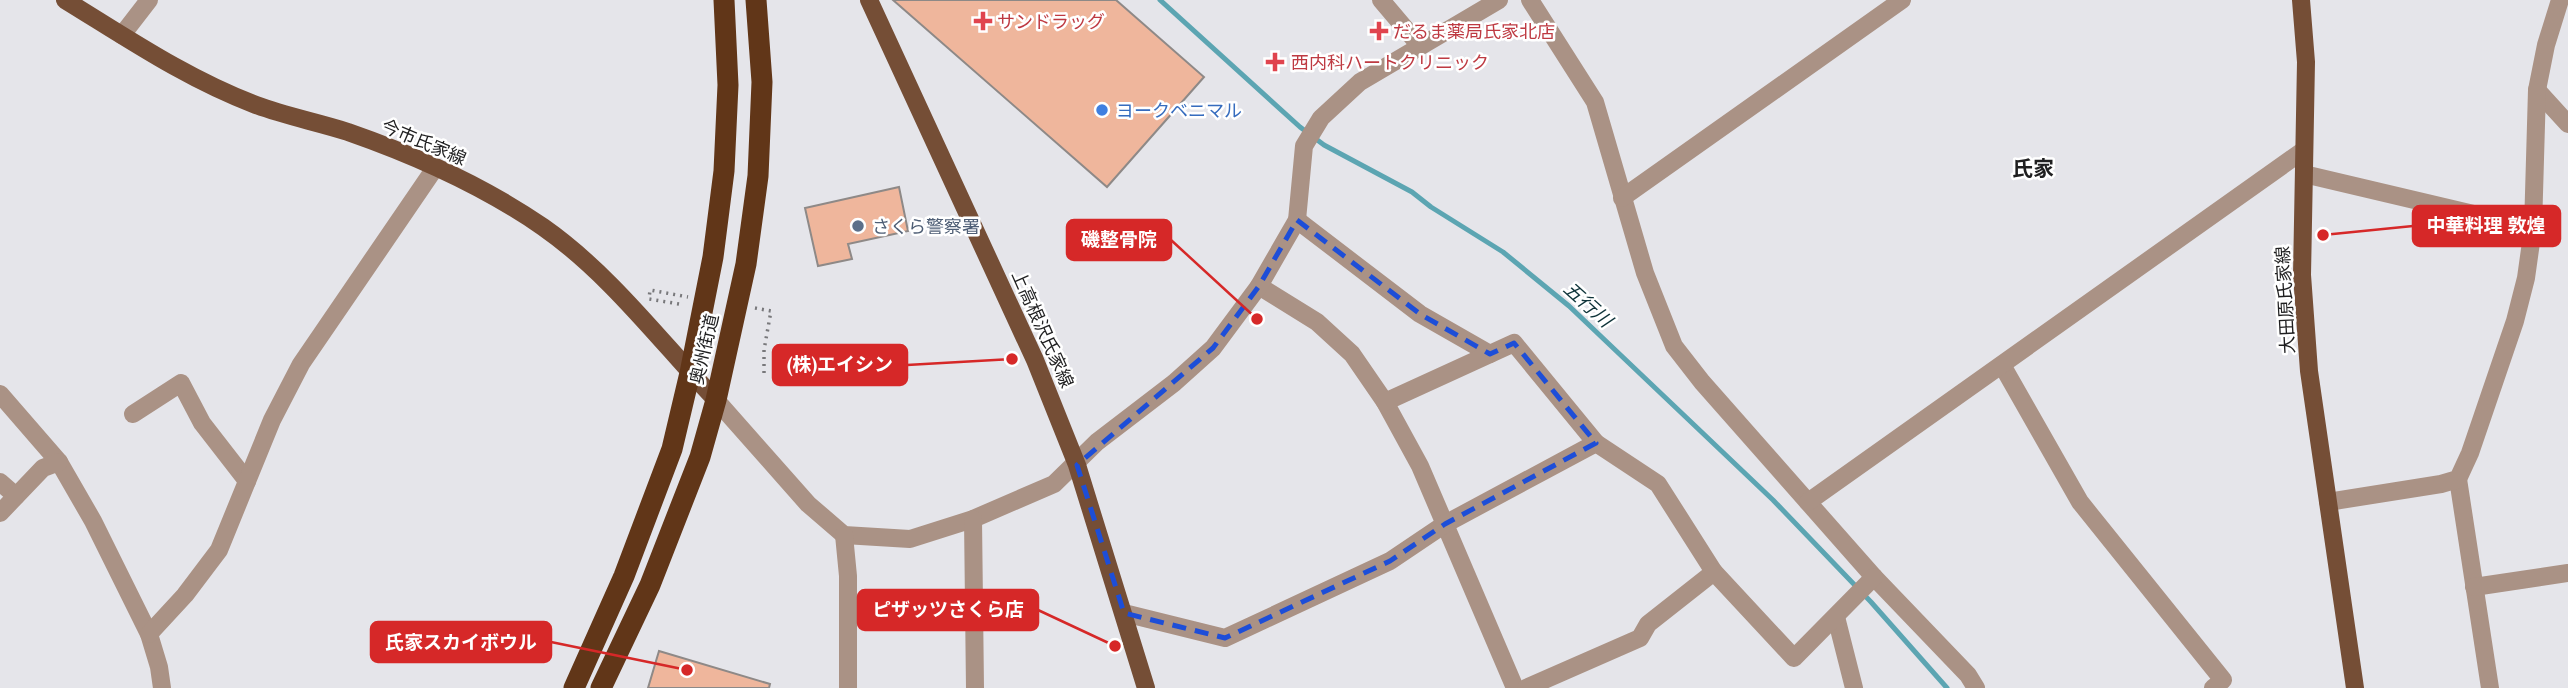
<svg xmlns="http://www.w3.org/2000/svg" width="2568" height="688" font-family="Lora,'Noto Sans JP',serif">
	<rect width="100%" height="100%" fill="#e5e5ea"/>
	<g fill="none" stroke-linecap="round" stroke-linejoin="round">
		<path stroke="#5ca5b2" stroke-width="5" d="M1160,0L1300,127L1324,145L1412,192L1431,207L1503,252L1569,306L1773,500L1871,602L1947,688"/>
	</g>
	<g fill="#efb69c" stroke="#8e8987" stroke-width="2">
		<path d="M893,0H1116L1204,77L1107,187Z"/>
		<path d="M899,187L908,231L848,244L852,259L818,266L805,208Z"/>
		<path d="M659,651L770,684L769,688H648Z"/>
	</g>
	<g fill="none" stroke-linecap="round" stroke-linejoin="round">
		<g stroke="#78787b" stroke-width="3.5" stroke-dasharray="2 5" stroke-linecap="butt">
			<path d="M679,304L649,299L650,290L688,297"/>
			<path d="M755,308L771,311L764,350V373"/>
		</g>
		<g stroke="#aa9285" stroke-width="18">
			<path d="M1381,0L1420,46"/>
			<path d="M1530,0L1595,102L1645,273L1674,346L1702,382L1874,577L1968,675L1976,688"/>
			<path d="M122,35L149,0"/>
			<path d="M2537,90L2568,124"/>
			<path d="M2304,174L2533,228"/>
			<path d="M1622,198L1902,0"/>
			<path d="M1297,220L1420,314L1490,354"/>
			<path d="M1259,286L1317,322L1352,354L1385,402L1420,466L1515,688"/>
			<path d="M2002,365L2080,502L2223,680L2213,688"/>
			<path d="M0,394L59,462L93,521L149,634L159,667L162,688"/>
			<path d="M716,400L808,504L844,535L910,539L973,519L1054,484L1097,442L1174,383L1213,348L1259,286L1297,220L1304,146L1321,118L1360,82L1499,0"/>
			<path d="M1385,402L1514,343L1596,443"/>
			<path d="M133,414L181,383L202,423L247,481"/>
			<path d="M2458,479L2490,688"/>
			<path d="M0,482L16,496"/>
			<path d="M1808,502L2304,150"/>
			<path d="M2328,502L2441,484L2458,479L2470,453L2515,321L2526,278L2533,228L2537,90L2546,45L2560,0"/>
			<path d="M0,513L43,468L59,462"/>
			<path d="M973,519L975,688"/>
			<path d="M844,535L848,576V688"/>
			<path d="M2474,587L2568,573"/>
			<path d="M1124,613L1225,638L1390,561L1445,524L1596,443L1658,484L1714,572"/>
			<path d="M1836,617L1854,688"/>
			<path d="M149,634L185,595L219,550L272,420L301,364L435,168"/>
			<path d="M1526,688L1640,638L1648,624L1714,572L1794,658L1874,577"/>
		</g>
		<g stroke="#754e36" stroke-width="18">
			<path d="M65,0C127,38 187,79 256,105C285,116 317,122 348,132C414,155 485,187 543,227C610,274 660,341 716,400"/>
			<path d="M869,0L1035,360L1077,465L1146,688"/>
			<path d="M2301,0L2306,62L2302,275L2309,371L2355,688"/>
		</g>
		<g stroke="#613618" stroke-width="21">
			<path d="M574,688L624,576L672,449L690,373L713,257L724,171L728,85L724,0"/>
			<path d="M601,688L650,585L700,457L716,400L746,264L758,176L762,82L756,0"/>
		</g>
	</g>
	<path fill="none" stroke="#1d4ed8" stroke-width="5" stroke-dasharray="14 9" stroke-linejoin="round" d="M1297,220L1420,314L1490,354L1514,343L1596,443L1445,524L1390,561L1225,638L1124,613L1077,465L1213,348L1259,286Z"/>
	<g fill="#e0444e" stroke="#fff" stroke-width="2.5">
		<path d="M979.5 10.5h7v7h7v7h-7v7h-7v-7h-7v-7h7z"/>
		<path d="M1375.5 20.5h7v7h7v7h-7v7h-7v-7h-7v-7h7z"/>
		<path d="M1271.5 51.5h7v7h7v7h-7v7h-7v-7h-7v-7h7z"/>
	</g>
	<circle fill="#3f7fe0" stroke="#fff" stroke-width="2.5" cx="1102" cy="110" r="7"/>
	<circle fill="#5c6f8a" stroke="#fff" stroke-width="2.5" cx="858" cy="226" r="7"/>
	<g text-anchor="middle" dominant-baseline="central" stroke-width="5" stroke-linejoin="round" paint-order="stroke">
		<g font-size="18" fill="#be3a42" stroke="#fff" text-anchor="start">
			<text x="997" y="21">サンドラッグ</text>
			<text x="1393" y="31">だるま薬局氏家北店</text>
			<text x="1291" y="62">西内科ハートクリニック</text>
		</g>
		<g font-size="18" fill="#366cbe" stroke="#fff" text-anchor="start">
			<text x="1116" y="110">ヨークベニマル</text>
		</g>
		<g font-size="18" fill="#1f1f20" stroke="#fff">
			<text transform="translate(424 142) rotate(23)">今市氏家線</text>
			<text transform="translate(2285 300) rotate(-93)">大田原氏家線</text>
			<text transform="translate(1043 329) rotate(66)">上高根沢氏家線</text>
			<text transform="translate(704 349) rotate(-77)">奥州街道</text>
		</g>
		<g font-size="18" fill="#4e5e75" stroke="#fff" text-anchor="start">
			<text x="872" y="226">さくら警察署</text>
		</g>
		<g font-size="19" font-style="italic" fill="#0e3339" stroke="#fff">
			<text transform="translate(1588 304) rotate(42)">五行川</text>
		</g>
		<g font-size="21" font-weight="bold" fill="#1f1f20" stroke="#fff">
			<text x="2033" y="168">氏家</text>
		</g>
	</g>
	<path fill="none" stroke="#d62828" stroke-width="2.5" d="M2323 235L2413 226M1257 319L1171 240M1012 359L907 365M1115 646L1038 610M687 670L551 642"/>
	<g fill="#d62828" stroke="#fff" stroke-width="2.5">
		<circle cx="2323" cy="235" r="7"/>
		<circle cx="1257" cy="319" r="7"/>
		<circle cx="1012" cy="359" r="7"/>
		<circle cx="1115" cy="646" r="7"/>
		<circle cx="687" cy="670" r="7"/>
	</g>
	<g fill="#d62828" stroke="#d62828" stroke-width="2.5">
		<rect x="2413" y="206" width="147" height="40" rx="7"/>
		<rect x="1067" y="220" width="104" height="40" rx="7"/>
		<rect x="773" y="345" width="134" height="40" rx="7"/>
		<rect x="858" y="590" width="180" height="40" rx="7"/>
		<rect x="371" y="622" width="180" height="40" rx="7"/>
	</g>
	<g font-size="19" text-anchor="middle" font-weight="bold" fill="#fff">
		<text x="2486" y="232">中華料理 敦煌</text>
		<text x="1119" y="246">磯整骨院</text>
		<text x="840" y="371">(株)エイシン</text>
		<text x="948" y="616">ピザッツさくら店</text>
		<text x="461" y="649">氏家スカイボウル</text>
	</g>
</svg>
